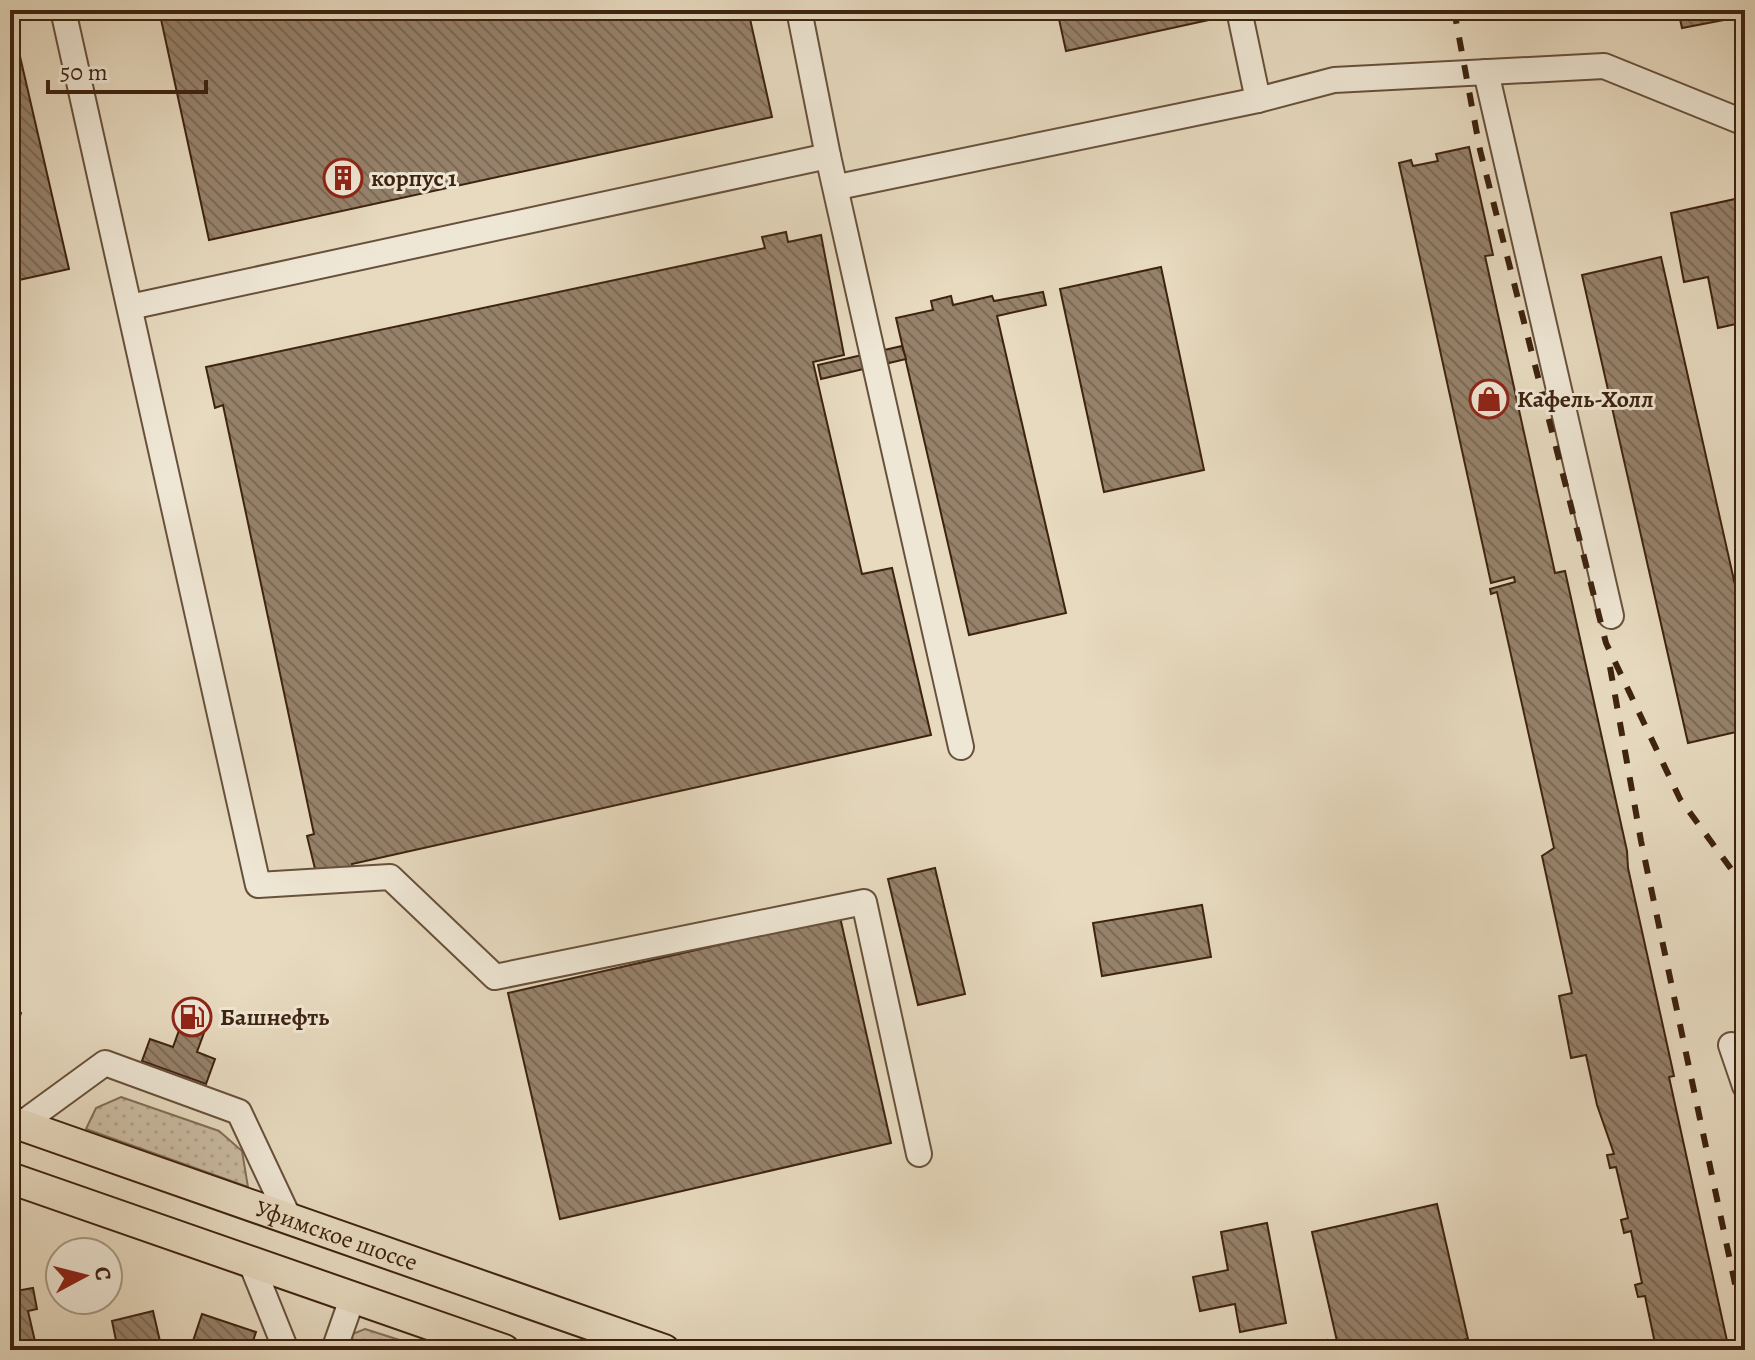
<svg xmlns="http://www.w3.org/2000/svg" width="1755" height="1360" font-family="Alegreya,serif">
	<defs>
		<pattern id="grass-dots" width="8" height="8" patternUnits="userSpaceOnUse" patternTransform="scale(2)"><rect width="8" height="8" fill="#cabba1"/><path d="M2 2h.1M6 6h.1" fill="none" stroke="#afa08a" stroke-width="1.8" stroke-linecap="round"/></pattern>
		<pattern id="building-back-hatch" width="6" height="6" patternUnits="userSpaceOnUse" patternTransform="scale(2)"><rect width="6" height="6" fill="#96826b"/><path d="M-1 5l2 2M0 0l6 6M5-1l2 2" fill="none" stroke="#7c6a57"/></pattern>
	</defs>
	<rect width="100%" height="100%" fill="#e7dabf"/>
	<filter id="stains"><feTurbulence type="fractalNoise" baseFrequency=".0025" numOctaves="4"/><feColorMatrix values="0 0 0 0 .2 0 0 0 0 .09 0 0 0 0 .02 0 0 0 .5 -.17"/></filter>
	<radialGradient id="worn" r=".72"><stop offset=".6" stop-color="#630" stop-opacity="0"/><stop offset="1" stop-color="#630" stop-opacity=".3"/></radialGradient>
	<g fill="url(#grass-dots)" stroke="#846f58" stroke-width="2">
		<path d="M121,1097L219,1131L242,1151L248,1187L86,1129L96,1108Z"/>
		<path d="M365,1329L431,1350H386L345,1337Z"/>
	</g>
	<g fill="url(#building-back-hatch)" stroke="#3e2310" stroke-width="2">
		<path d="M159,10H748L772,117L209,240Z"/>
		<path d="M1057,10H1207L1209,20L1066,51Z"/>
		<path d="M1678,10H1745V16L1682,28Z"/>
		<path d="M10,13L69,269L10,282Z"/>
		<path d="M1469,147L1493,255L1485,256L1555,573L1565,571L1627,851L1628,868L1674,1076L1669,1077L1729,1350H1650L1656,1348L1645,1296L1638,1297L1635,1285L1642,1283L1631,1231L1624,1233L1621,1220L1628,1218L1616,1167L1610,1168L1607,1155L1614,1154L1612,1148L1597,1105L1586,1055L1571,1058L1559,996L1572,993L1542,856L1554,848L1497,592L1491,594L1490,589L1515,582L1514,577L1491,583L1399,163L1411,160L1413,166L1438,161L1436,154Z"/>
		<path d="M1735,199L1745,248V322L1718,328L1708,277L1684,282L1671,213Z"/>
		<path d="M786,232L788,242L821,235L844,355L813,362L862,574L892,568L931,735L352,864L353,868L317,877L307,836L314,834L223,405L215,408L206,367L765,248L762,237Z"/>
		<path d="M1661,257L1745,629V730L1688,743L1582,275Z"/>
		<path d="M1161,267L1204,470L1104,492L1060,289Z"/>
		<path d="M1043,292L1046,305L997,316L1066,613L969,635L896,318L933,310L931,301L951,296L953,305L992,296L994,301Z"/>
		<path d="M902,346L906,359L821,379L818,365Z"/>
		<path d="M935,868L965,994L918,1005L888,879Z"/>
		<path d="M1202,905L1211,957L1102,976L1093,923Z"/>
		<path d="M840,917L891,1143L560,1219L508,993Z"/>
		<path d="M10,1008L21,1013L10,1042Z"/>
		<path d="M186,1011L209,1019L197,1052L215,1059L206,1084L142,1061L150,1039L173,1047Z"/>
		<path d="M1437,1204L1468,1339L1419,1350H1339L1312,1232Z"/>
		<path d="M1267,1223L1286,1323L1240,1332L1235,1304L1200,1311L1193,1277L1228,1270L1221,1232Z"/>
		<path d="M33,1288L37,1309L28,1311L37,1350H16L10,1321V1292Z"/>
		<path d="M153,1311L162,1350H118L112,1321Z"/>
		<path d="M202,1314L256,1332L250,1350H190Z"/>
		<path d="M1468,1339L1470,1350H1419Z"/>
		<path d="M1327,1340L1329,1350H1290L1289,1347Z"/>
	</g>
	<g fill="none" stroke-linecap="round" stroke-linejoin="round">
		<defs>
			<g id="minor">
				<path d="M63,10L258,885L390,877L495,977L864,902L919,1154"/>
				<path d="M799,10L828,156L961,747"/>
				<path d="M1239,10L1258,100"/>
				<path d="M1486,72L1611,616"/>
				<path d="M838,187L1258,100L1334,80L1604,66L1745,123"/>
				<path d="M130,307L828,156"/>
				<path d="M1731,1045L1745,1086"/>
				<path d="M20,1125L105,1063L239,1112L288,1216"/>
				<path d="M251,1263L286,1350"/>
				<path d="M334,1350L352,1299"/>
			</g>
			<g id="major">
				<path id="s1" d="M10,1121L664,1350"/>
				<path d="M10,1178L504,1350"/>
			</g>
		</defs>
		<use href="#minor" stroke="#68513c" stroke-width="28"/>
		<use href="#major" stroke="#3e2310" stroke-width="34"/>
		<path stroke="#3e2310" stroke-width="4" stroke-dasharray="2 4" stroke-linecap="butt" d="M685,1341L713,1350"/>
		<use href="#minor" stroke="#efe7d5" stroke-width="24"/>
		<use href="#major" stroke="#e7dabf" stroke-width="30"/>
		<g stroke="#3e2310" stroke-width="6" stroke-dasharray="14 14" stroke-linecap="butt">
			<path d="M1454,10L1480,150L1606,643L1680,799L1745,888"/>
			<path d="M1610,667L1641,841L1745,1331"/>
		</g>
	</g>
	<defs>
		<symbol id="building-ring" viewBox="-11 -11 22 22"><circle r="9.5" fill="#efe7d5" stroke="#8f2418" stroke-width="1.5"/><path d="M-4-6H4V6H1V3H-1V6H-4ZM-2.5-4.3h1.7v1.8h-1.7ZM.8-4.3h1.7v1.8H.8ZM-2.5-1h1.7V.8h-1.7ZM.8-1h1.7V.8H.8Z" fill="#8f2418"/></symbol>
		<symbol id="shop-ring" viewBox="-11 -11 22 22"><circle r="9.5" fill="#efe7d5" stroke="#8f2418" stroke-width="1.5"/><path d="M-5-2.5h2.3a2.7 3.5 0 0 1 5.4 0H5L5.5 6h-11ZM-1.5-2.5h3a1.5 2.3 0 0 0-3 0Z" fill="#8f2418"/></symbol>
		<symbol id="fuel-ring" viewBox="-11 -11 22 22"><circle r="9.5" fill="#efe7d5" stroke="#8f2418" stroke-width="1.5"/><path d="M-5.5-6h7V0h2V4h1.3V-2.5L3-4.5l.8-.8L6-3V5H2.5V1h-1V6h-7ZM-4.2-4.7v3.2H.2V-4.7Z" fill="#8f2418"/></symbol>
	</defs>
	<g fill-rule="evenodd">
		<use href="#building-ring" x="321" y="156" width="44" height="44"/>
		<use href="#shop-ring" x="1467" y="377" width="44" height="44"/>
		<use href="#fuel-ring" x="170" y="995" width="44" height="44"/>
	</g>
	<g text-anchor="middle" dominant-baseline="central" stroke-width="6" stroke-linejoin="round" paint-order="stroke">
		<g font-size="24" font-weight="bold" fill="#3e2310" stroke="#efe7d5" text-anchor="start">
			<text x="371" y="178">корпус 1</text>
			<text x="1517" y="399">Кафель-Холл</text>
			<text x="220" y="1017">Башнефть</text>
		</g>
		<g font-size="24" fill="#3e2310" stroke="#efe7d5">
			<text stroke="none"><textPath href="#s1" startOffset="346">Уфимское шоссе</textPath></text>
		</g>
	</g>
	<rect width="1755" height="1360" fill="none" stroke="#e7dabf" stroke-width="40"/>
	<rect x="12" y="12" width="1731" height="1336" fill="none" stroke="#3e2310" stroke-width="4"/>
	<rect x="20" y="20" width="1715" height="1320" fill="none" stroke="#3e2310" stroke-width="2"/>
	<g transform="translate(84 1276) rotate(83)"><circle r="38" fill="#efe7d5" stroke="#a89986" stroke-width="2"/>
	<path d="M0-6L14 30L0 20L-14 30Z" fill="#8f2418"/>
	<text y="-12" font-size="22" font-weight="bold" text-anchor="middle" fill="#3e2310">С</text>
	</g>
	<path d="M48 80v12h158v-12" fill="none" stroke="#3e2310" stroke-width="4"/>
	<text x="60" y="80" font-size="24" fill="#3e2310" stroke="#efe7d5" stroke-width="6" paint-order="stroke">50 m</text>
	<rect width="100%" height="100%" filter="url(#stains)"/>
	<rect width="100%" height="100%" fill="url(#worn)"/>
</svg>
